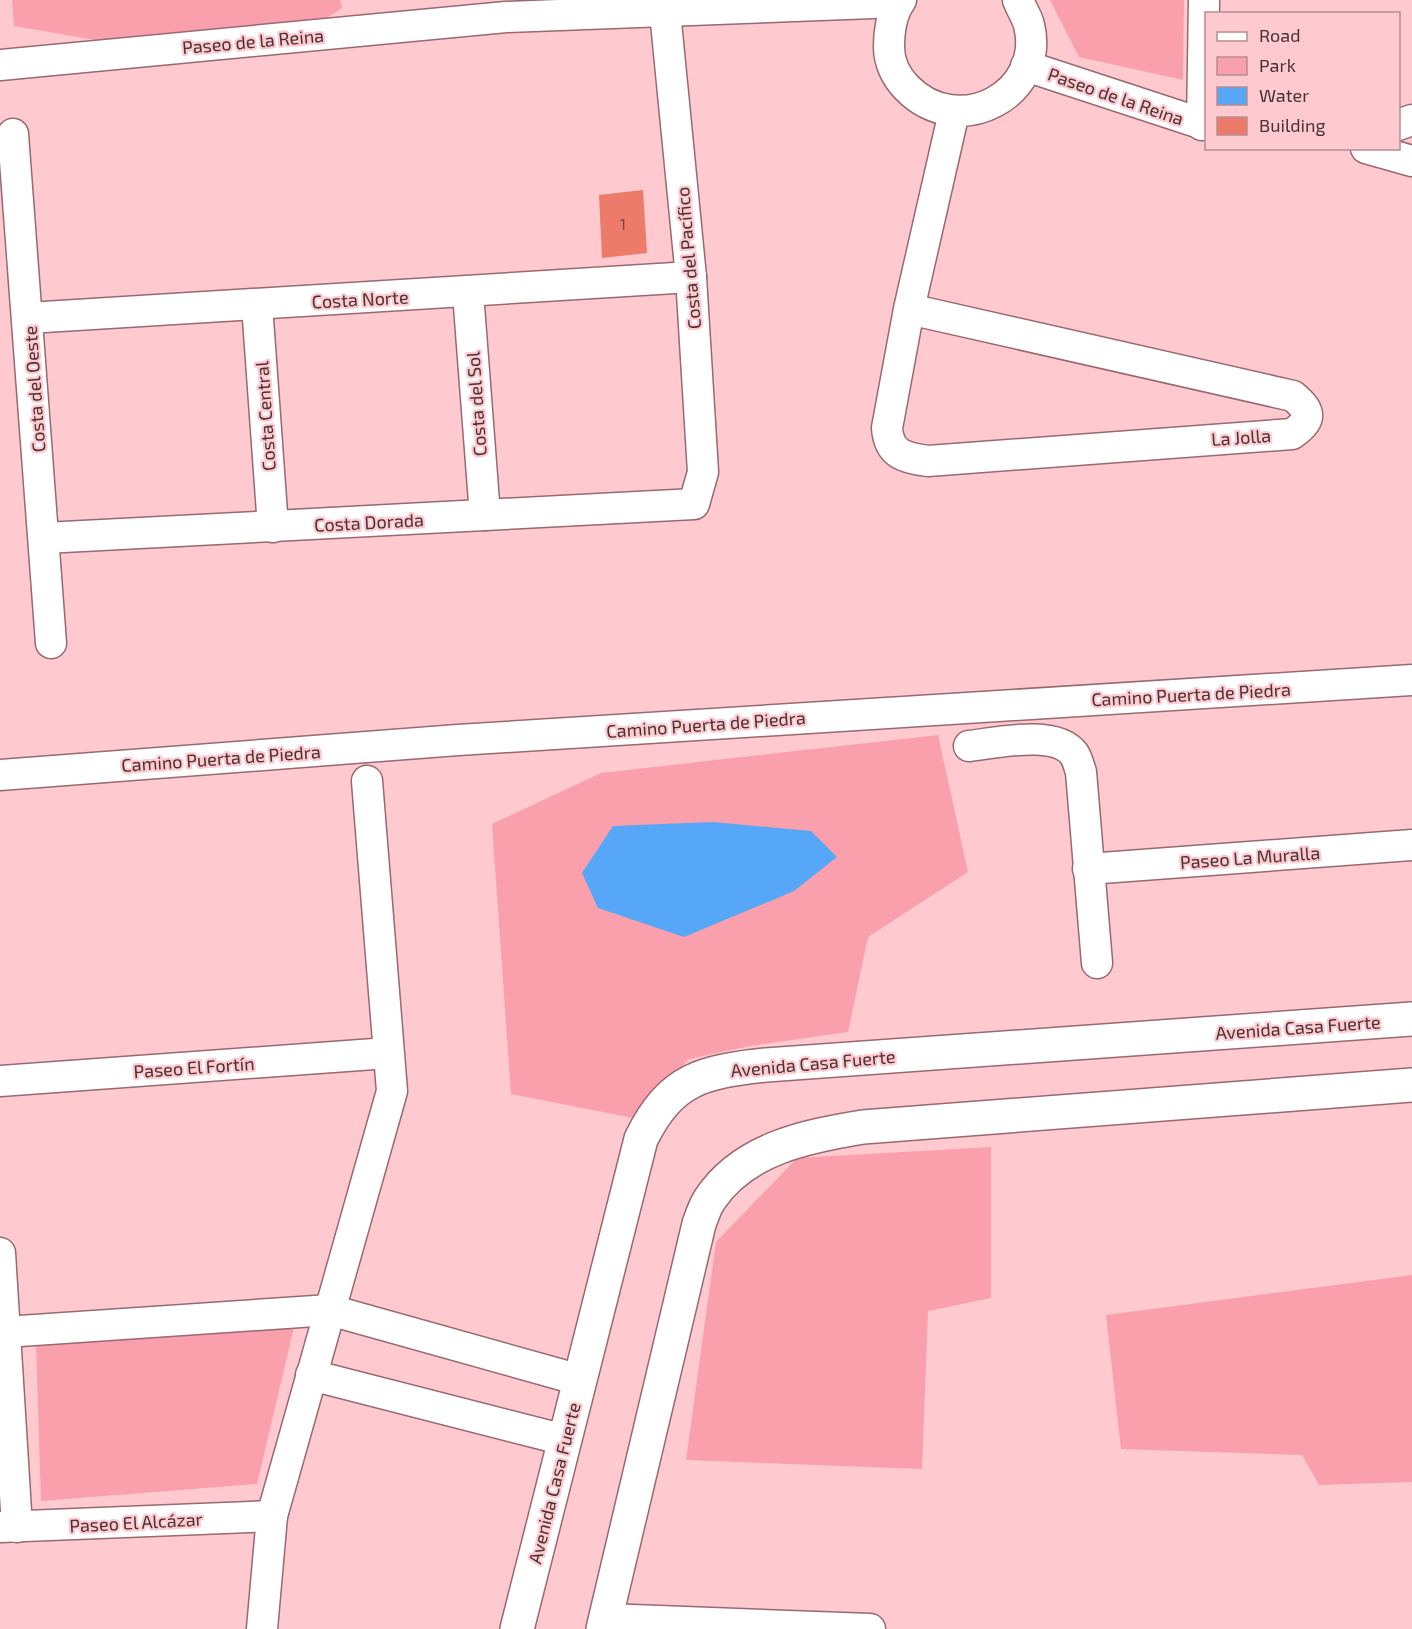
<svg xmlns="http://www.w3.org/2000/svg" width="1412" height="1629" font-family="'Exo 2',sans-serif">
	<rect width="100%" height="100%" fill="#ffc9d0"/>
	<g fill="#fa9fac">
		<path d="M12,0H340L342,8L327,18L95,40L14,26Z"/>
		<path d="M1050,0H1184L1183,80L1079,57Z"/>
		<path d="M938,735L968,872L868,937L848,1032L750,1046L689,1059L633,1118L511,1094L492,824L601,773Z"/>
		<path d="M991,1147V1298L928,1311L922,1469L686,1460L716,1242L797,1158Z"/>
		<path d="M1412,1275V1482L1319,1485L1302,1455L1121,1449L1106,1315Z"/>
		<path d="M295,1323L257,1484L41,1501L36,1342Z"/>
	</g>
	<path fill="#56a7f8" d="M713,822L811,831L837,857L794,891L684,937L598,908L582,873L613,826Z"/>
	<path fill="#ec7b69" d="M643,190L647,253L602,258L599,195Z"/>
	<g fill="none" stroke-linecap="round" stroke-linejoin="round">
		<defs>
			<g id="street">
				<path d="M901,0C891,14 889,30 889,47C889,62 896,77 907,88C959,141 1046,94 1029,25C1027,17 1021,8 1018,0"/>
				<path d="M0,65L506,17L899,2"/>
				<path d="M1026,66L1206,125"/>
				<path d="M1202,125L1204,0"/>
				<path d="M1398,125L1412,120"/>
				<path d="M13,134L51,643"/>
				<path d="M1366,148L1412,161"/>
				<path d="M468,293L485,515"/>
				<path d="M257,305L273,527"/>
				<path d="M909,309L1293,396C1311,411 1313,420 1292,434L928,461C904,458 889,454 887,428L909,309L954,112"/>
				<path d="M28,318L691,277"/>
				<path d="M44,538L694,504L703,472L691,277L665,12"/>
				<path d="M969,746C996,743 1056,729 1074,754C1077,758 1079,766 1081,772L1097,963"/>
				<path d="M0,775L458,740L1412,680"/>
				<path d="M1088,869L1412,845"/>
				<path d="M0,1081L388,1053"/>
				<path d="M0,1253L17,1527"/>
				<path d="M5,1332L330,1310L580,1380"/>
				<path d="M311,1375L565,1440"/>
				<path d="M0,1527L272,1516"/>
				<path d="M606,1619L870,1629"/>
				<path d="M262,1629L272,1516L392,1091L367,781"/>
			</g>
			<g id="secondary">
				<path d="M517,1629L641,1139C671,1078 703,1072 766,1065L1412,1019"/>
				<path d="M603,1629L699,1224C702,1216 705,1206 710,1199C744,1148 808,1136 863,1127L1412,1085"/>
			</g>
		</defs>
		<use href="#street" stroke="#98696f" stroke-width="33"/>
		<use href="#secondary" stroke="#98696f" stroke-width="36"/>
		<use href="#street" stroke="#fff" stroke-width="30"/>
		<use href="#secondary" stroke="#fff" stroke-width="33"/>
	</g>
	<g text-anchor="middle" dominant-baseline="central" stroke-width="4.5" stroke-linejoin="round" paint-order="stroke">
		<g font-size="15" fill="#704441">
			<text x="623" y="224">1</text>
		</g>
		<g font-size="18" fill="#473234" stroke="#ffc9d0">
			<text transform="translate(253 41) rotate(-5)">Paseo de la Reina</text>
			<text transform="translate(1116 96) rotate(19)">Paseo de la Reina</text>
			<text transform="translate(688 258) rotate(-95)">Costa del Pacífico</text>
			<text transform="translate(360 299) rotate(-3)">Costa Norte</text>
			<text transform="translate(34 389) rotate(-94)">Costa del Oeste</text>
			<text transform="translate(476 404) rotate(-94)">Costa del Sol</text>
			<text transform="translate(265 416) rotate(-94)">Costa Central</text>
			<text transform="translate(1241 437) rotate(-4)">La Jolla</text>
			<text transform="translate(369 522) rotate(-3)">Costa Dorada</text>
			<text transform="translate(1191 694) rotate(-3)">Camino Puerta de Piedra</text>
			<text transform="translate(706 724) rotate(-4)">Camino Puerta de Piedra</text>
			<text transform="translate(221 758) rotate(-4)">Camino Puerta de Piedra</text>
			<text transform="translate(1250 857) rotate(-4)">Paseo La Muralla</text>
			<text transform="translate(1298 1027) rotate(-4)">Avenida Casa Fuerte</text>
			<text transform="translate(813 1063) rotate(-5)">Avenida Casa Fuerte</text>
			<text transform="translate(194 1067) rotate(-4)">Paseo El Fortín</text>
			<text transform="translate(554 1483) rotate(-76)">Avenida Casa Fuerte</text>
			<text transform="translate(136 1522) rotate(-3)">Paseo El Alcázar</text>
		</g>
	</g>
	<rect x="1205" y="12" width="195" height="138" fill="#ffc9d0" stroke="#b58d92" stroke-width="1.5"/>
	<rect x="1217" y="32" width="30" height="9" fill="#ffffff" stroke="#b58d92" stroke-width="1.5"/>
	<text x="1259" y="42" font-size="18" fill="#473234">Road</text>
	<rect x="1217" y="57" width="30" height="18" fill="#fa9fac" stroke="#b58d92" stroke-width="1.5"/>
	<text x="1259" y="72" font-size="18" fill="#473234">Park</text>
	<rect x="1217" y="87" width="30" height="18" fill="#56a7f8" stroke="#b58d92" stroke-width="1.5"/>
	<text x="1259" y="102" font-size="18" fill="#473234">Water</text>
	<rect x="1217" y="117" width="30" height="18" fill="#ec7b69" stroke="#b58d92" stroke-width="1.5"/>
	<text x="1259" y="132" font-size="18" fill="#473234">Building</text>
</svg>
